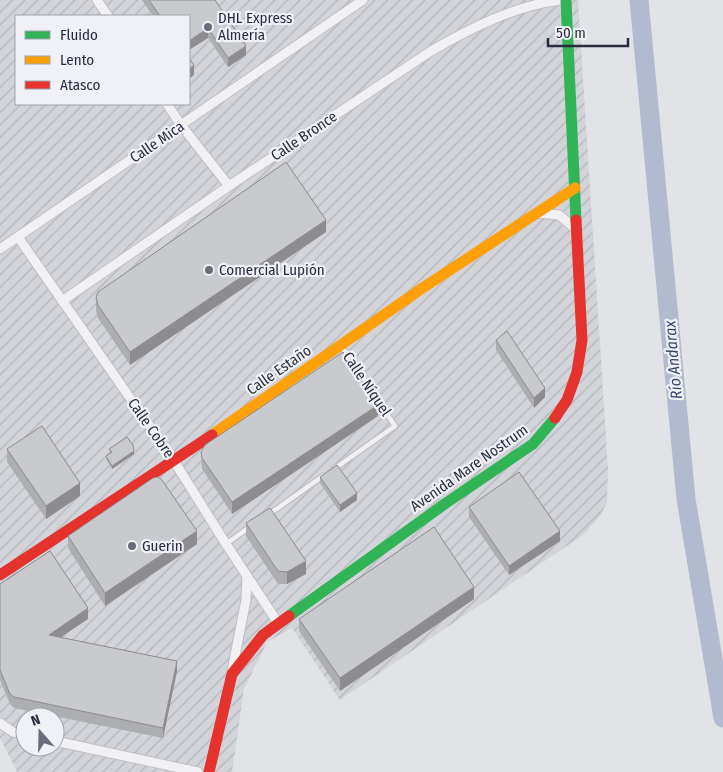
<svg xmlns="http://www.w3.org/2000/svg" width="723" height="772" font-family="'Fira Sans Condensed',sans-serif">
	<defs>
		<pattern id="industrial-furrows" width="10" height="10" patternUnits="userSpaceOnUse" patternTransform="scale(1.25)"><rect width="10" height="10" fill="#d2d4da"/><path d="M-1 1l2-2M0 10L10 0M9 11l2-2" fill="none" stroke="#b4b6bc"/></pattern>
	</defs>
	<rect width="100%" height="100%" fill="#e2e3e6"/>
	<path fill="url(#industrial-furrows)" fill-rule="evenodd" d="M0,0H578L608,469L607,503L600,516L583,535L340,700L292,628L267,642L244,689L232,772H17L0,738ZM16,16H189V104H16ZM25,717H55V747H25Z"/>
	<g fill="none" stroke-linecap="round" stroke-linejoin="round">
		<path stroke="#b2bacf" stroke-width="19" d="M639,0L686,499L723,718"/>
		<defs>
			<g id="lane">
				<path d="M334,469L395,426L342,347"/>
				<path d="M268,515L323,476"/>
				<path d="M226,544L251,526"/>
			</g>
			<g id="street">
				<path d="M97,0L108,16"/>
				<path d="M167,104L181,125L229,186"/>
				<path d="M537,213L559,215L577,230"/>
				<path d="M18,237L174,461L226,544L278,623"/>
				<path d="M0,249L363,0"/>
				<path d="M62,301L229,186L431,51C471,28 514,6 560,0"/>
				<path d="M232,671L246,600L247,576"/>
				<path d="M0,723L13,732L25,735"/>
				<path d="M55,741L198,772"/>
			</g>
		</defs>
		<use href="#lane" stroke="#bfc0c3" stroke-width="7"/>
		<use href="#street" stroke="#bfc0c3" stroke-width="11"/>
		<use href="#lane" stroke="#f1f1f4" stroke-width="4.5"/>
		<use href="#street" stroke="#f1f1f4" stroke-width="9"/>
		<g stroke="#30b455" stroke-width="11">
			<path d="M566,0L576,220"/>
			<path d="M289,616L446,503L533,444L555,418"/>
		</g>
		<path stroke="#ff9f0a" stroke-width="11" d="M212,435L421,289L575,188"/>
		<g stroke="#e5322d" stroke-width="11">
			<path d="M555,418L567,400L577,372L582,340L576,220"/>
			<path d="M0,575L212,435"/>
			<path d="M209,772L232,674L263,635L289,616"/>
		</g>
	</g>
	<g fill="#adaeb1">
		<path d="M142,0H215L246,55L228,67L208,38L189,16H153Z"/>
		<path d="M326,232L130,365L98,318L96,311V298Z"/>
		<path d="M496,340L545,397L534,408L496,350Z"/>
		<path d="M378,416L232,514L202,469L201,452Z"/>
		<path d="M7,449L80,496L46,519L7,462Z"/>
		<path d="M109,449L134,454L112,469L106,459V456L110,453Z"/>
		<path d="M320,477L357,500L340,512L320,483Z"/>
		<path d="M469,507L560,541L509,575L469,517Z"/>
		<path d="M246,523L306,574L287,584H278L246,536Z"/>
		<path d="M68,536L197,544L105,606L68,548Z"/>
		<path d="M0,584L88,619L61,637L177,671L163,738L14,708L10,704L0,680Z"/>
		<path d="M474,599L340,691L299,631V619Z"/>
	</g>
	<g fill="#8d8d90">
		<path d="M208,28V38L189,50V41Z"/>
		<path d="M246,46V55L228,67V58Z"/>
		<path d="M194,65V75L189,79V69Z"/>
		<path d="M326,220V232L130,365V352Z"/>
		<path d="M545,388V397L534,408V398Z"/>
		<path d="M378,405V416L232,514V502Z"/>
		<path d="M134,451V454L112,469V466Z"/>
		<path d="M80,483V496L46,519V506Z"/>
		<path d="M357,493V500L340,512V505Z"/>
		<path d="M197,531V544L105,606V593Z"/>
		<path d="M560,531V541L509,575V566Z"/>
		<path d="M306,561V574L287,584V572Z"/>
		<path d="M474,587V599L340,691V678Z"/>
		<path d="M88,608V619L49,645V635Z"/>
		<path d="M177,661V671L163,738V728Z"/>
	</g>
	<g fill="#c9cace" stroke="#8d8d90">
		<path d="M149,0H215L246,46L228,58L208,28L189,41V16H160Z"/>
		<path d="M189,58L194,65L189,69Z"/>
		<path d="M286,162L326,220L130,352L98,305L96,298L98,292Z"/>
		<path d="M507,331L545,388L534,398L496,340Z"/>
		<path d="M343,352L378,405L232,502L202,458L201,452L205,445Z"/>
		<path d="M42,426L80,483L46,506L7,449Z"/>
		<path d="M127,437L133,445L134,451L112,466L106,456L112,452L109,449Z"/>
		<path d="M337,465L357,493L340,505L320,477Z"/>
		<path d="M519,472L560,531L509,566L469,507Z"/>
		<path d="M158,477L162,480L197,531L105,593L68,536L153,478Z"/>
		<path d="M270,508L306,561L287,572L278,571L246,523Z"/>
		<path d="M434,527L474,587L340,678L299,619Z"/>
		<path d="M50,551L88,608L49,635L177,661L163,728L14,697L10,694L0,670V584Z"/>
	</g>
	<g fill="#6a6d79" stroke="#f0f1f6" stroke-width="2">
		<circle cx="208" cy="27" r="5"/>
		<circle cx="209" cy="270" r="5"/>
		<circle cx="132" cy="546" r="5"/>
	</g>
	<g text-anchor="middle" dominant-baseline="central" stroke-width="4.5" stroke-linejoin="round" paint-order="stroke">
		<g font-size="15" fill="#2a2d3e" stroke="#f0f1f6" text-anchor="start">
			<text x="218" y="18">DHL Express<tspan x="218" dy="17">Almería</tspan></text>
			<text x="219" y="270">Comercial Lupión</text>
			<text x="142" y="546">Guerin</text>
		</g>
		<g font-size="15" fill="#2a2d3e" stroke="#f0f1f6">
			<text transform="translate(304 136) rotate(-34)">Calle Bronce</text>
			<text transform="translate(157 142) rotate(-34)">Calle Mica</text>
			<text transform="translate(279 370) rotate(-35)">Calle Estaño</text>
			<text transform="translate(367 384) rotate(56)">Calle Níquel</text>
			<text transform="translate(151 428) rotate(55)">Calle Cobre</text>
			<text transform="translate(469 468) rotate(-35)">Avenida Mare Nostrum</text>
		</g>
		<g font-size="16" font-style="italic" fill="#38446f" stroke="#f0f1f6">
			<text transform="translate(673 360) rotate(-95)">Río Andarax</text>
		</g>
	</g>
	<rect x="15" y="15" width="175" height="90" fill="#f0f1f6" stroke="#a1a3ac"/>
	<rect x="25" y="31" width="25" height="8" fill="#30b455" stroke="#a1a3ac"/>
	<text x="60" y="40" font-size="15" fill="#2a2d3e">Fluido</text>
	<rect x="25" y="56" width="25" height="8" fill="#ff9f0a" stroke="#a1a3ac"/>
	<text x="60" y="65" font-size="15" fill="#2a2d3e">Lento</text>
	<rect x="25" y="81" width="25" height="8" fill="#e5322d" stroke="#a1a3ac"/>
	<text x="60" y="90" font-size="15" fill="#2a2d3e">Atasco</text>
	<g transform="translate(40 732) rotate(340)"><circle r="24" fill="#f0f1f6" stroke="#a1a3ac"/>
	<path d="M0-4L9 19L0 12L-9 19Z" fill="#6a6d79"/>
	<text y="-8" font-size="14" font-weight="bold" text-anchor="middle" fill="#2a2d3e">N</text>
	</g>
	<path d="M548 38v8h80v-8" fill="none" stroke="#2a2d3e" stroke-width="2.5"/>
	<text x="556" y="38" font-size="15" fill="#2a2d3e" stroke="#f0f1f6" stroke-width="4" paint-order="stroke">50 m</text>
</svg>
